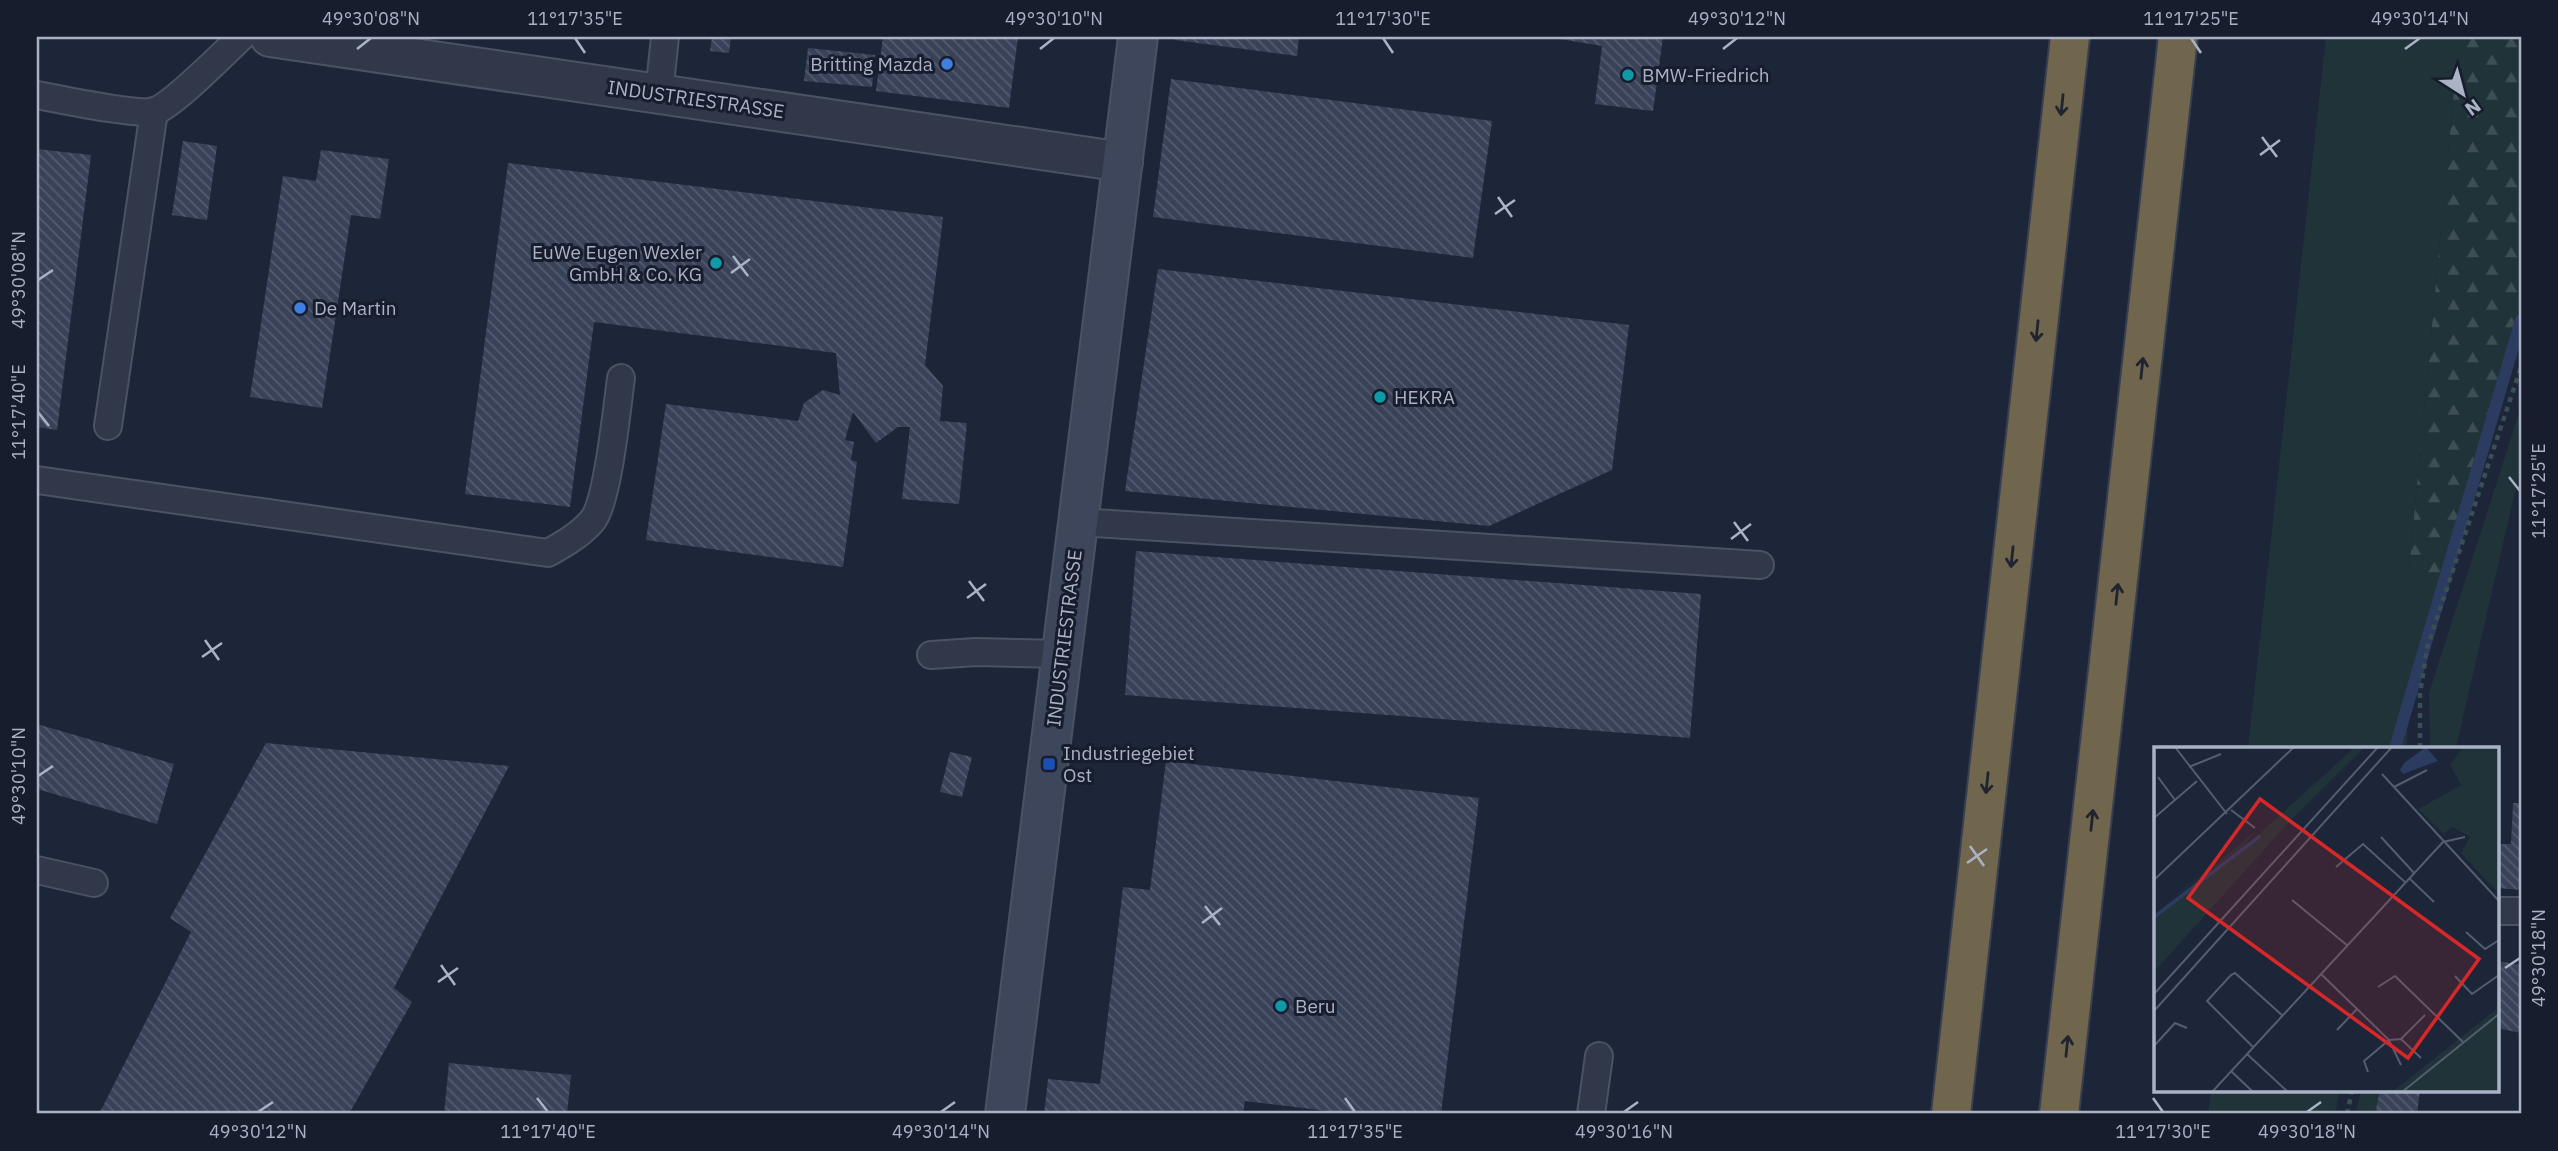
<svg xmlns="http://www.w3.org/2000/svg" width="2558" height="1151" font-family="'IBM Plex Sans',sans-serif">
	<defs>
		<pattern id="forest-firs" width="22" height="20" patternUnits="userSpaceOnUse" patternTransform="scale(1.75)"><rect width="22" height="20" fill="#1f3339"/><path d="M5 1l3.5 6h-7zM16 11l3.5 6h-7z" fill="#3d4e54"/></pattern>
		<pattern id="building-back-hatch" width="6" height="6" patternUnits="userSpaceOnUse" patternTransform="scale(1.75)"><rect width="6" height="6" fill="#394259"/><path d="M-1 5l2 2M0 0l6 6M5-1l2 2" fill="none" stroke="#535b6f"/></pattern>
	</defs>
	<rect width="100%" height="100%" fill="#1d2538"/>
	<g fill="#1f3339">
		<path d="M2326,37H2459L2409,570L2436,596L2408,690L2407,748H2248Z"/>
		<path d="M2521,407V466L2456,748H2430L2429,693Z"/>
		<path d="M2211,1090H2340L2335,1114H2208Z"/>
		<path d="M2361,1090H2380L2375,1114H2356Z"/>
	</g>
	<path fill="url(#forest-firs)" d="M2459,37H2521V302L2436,596L2409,570Z"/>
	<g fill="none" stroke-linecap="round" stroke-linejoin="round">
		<path stroke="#2c3b60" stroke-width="12" d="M2395,748L2521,320"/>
	</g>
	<g fill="url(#building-back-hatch)">
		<path d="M712,37H731L729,53L710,51Z"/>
		<path d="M883,37H1018L1009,108L876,91Z"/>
		<path d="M1175,37H1299L1297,56L1175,40Z"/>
		<path d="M1548,37H1663L1653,111L1595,104L1602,46Z"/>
		<path d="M808,48L875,55L872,87L804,81Z"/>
		<path d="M1171,79L1492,121L1473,258L1153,217Z"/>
		<path d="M183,141L217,146L207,220L172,215Z"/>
		<path d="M37,149L91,155L57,430L37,427Z"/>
		<path d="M321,150L389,159L380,219L351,215L322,408L250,397L283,176L316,181Z"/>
		<path d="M508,163L943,217L925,365L943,386L940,421L967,423L959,504L902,499L910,427H898L876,443L853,412L845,440L854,442L851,460L857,462L843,567L646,540L666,404L798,421L804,403L823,390L840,395L836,353L594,322L570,507L465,494Z"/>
		<path d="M1158,269L1629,325L1612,470L1489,526L1125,491Z"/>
		<path d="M1136,551L1701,594L1690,738L1125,695Z"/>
		<path d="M37,724L174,764L157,824L37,789Z"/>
		<path d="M266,743L509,766L394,988L412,1002L349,1114H99L191,932L170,918Z"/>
		<path d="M950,752L972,757L962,797L940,792Z"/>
		<path d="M1166,761L1479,798L1441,1114H1353L1245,1101L1243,1114H1044L1048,1079L1100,1084L1123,887L1150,890Z"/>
		<path d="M2513,803H2521V890L2497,888V844H2511Z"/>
		<path d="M2497,961L2521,965V1033L2497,1028Z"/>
		<path d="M449,1063L571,1075L567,1114H444Z"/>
		<path d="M2380,1090H2420L2417,1114H2375Z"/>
	</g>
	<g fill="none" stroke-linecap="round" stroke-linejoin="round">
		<defs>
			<g id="lane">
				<path d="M659,94L665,37"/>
				<path d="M37,95C58,99 140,116 155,111C174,104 224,53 241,37"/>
				<path d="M108,426L154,111"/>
				<path d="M37,480L548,553C564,544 580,535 592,521C608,503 617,407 621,378"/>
				<path d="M1079,522L1760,565"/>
				<path d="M931,655L976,652L1062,654"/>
				<path d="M37,870L94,883"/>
				<path d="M2497,911H2521"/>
				<path d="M1591,1114L1599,1056"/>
			</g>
			<path id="street" d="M270,37L1123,162"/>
			<path id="secondary" d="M1005,1114L1138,37"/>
			<g id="highway">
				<path d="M1951,1114L2070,37"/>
				<path d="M2059,1114L2178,37"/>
			</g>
		</defs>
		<use href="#lane" stroke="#4b5264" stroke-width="30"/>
		<use href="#street" stroke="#4b5264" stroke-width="42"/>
		<use href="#secondary" stroke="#4b5264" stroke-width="42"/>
		<use href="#highway" stroke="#393f50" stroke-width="42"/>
		<g stroke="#3a4f54" stroke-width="4.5" stroke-dasharray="5 5" stroke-linecap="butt">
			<path d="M2420,748V694L2427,648L2521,367"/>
			<path d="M2347,1114L2352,1090"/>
		</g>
		<use href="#lane" stroke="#313849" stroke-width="26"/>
		<use href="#street" stroke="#313849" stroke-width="38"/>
		<use href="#secondary" stroke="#3e465c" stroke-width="38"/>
		<use href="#highway" stroke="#70664d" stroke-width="38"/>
	</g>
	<defs><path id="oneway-shaft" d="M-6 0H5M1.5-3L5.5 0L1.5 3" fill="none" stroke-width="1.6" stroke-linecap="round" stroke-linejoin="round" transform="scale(1.75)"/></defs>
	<g stroke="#202430">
		<use href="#oneway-shaft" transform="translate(2062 105) rotate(96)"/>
		<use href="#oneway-shaft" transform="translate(2037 331) rotate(96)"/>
		<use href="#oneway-shaft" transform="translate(2142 368) rotate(-84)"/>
		<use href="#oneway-shaft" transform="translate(2012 557) rotate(96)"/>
		<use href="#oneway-shaft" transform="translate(2117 594) rotate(-84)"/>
		<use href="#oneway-shaft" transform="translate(1987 783) rotate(96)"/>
		<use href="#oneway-shaft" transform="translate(2092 820) rotate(-84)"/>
		<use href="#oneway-shaft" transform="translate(2067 1046) rotate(-84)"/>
	</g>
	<path fill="none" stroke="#aab2c6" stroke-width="2.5" d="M575,38L585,53M1383,38L1393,53M2191,38L2201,53M357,49L371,38M1040,49L1054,38M1723,49L1737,38M2405,49L2420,38M2262,137L2277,157M2260,155L2280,140M1498,197L1512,217M1495,214L1515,200M733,256L748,276M731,273L750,259M38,280L53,270M38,412L49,426M2509,477L2520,491M1734,522L1748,541M1731,539L1751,524M969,581L984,601M967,598L986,584M205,640L219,660M202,657L222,643M38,776L53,766M1970,846L1984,866M1967,863L1987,849M1205,906L1220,925M1202,923L1222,908M441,965L455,985M2505,968L2520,958M438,982L458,968M537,1098L548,1112M1345,1098L1355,1112M2153,1098L2163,1112M258,1112L273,1102M941,1112L955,1102M1624,1112L1638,1102M2307,1112L2321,1102"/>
	<g fill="#3f7fe0" stroke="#171d2d" stroke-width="2.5">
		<circle cx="947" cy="64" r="7"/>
		<circle cx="300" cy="308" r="7"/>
	</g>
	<g fill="#0f9aa8" stroke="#171d2d" stroke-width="2.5">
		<circle cx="1628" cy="75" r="7"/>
		<circle cx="716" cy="263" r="7"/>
		<circle cx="1380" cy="397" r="7"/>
		<circle cx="1281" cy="1006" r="7"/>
	</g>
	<rect fill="#1a4fb4" stroke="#171d2d" stroke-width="2.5" x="1042" y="757" width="14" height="14" rx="3.5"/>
	<g text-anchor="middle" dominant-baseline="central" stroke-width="6" stroke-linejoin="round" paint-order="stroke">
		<g font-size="19" fill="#aab2c6" stroke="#171d2d" text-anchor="start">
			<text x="933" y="64" text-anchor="end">Britting Mazda</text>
			<text x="1642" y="75">BMW-Friedrich</text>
			<text x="702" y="252" text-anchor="end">EuWe Eugen Wexler<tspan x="702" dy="22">GmbH &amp; Co. KG</tspan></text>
			<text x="314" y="308">De Martin</text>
			<text x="1394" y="397">HEKRA</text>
			<text x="1063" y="753">Industriegebiet<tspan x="1063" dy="22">Ost</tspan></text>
			<text x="1295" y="1006">Beru</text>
		</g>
		<g font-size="19" fill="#aab2c6" stroke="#171d2d">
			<text transform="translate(696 99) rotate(8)">INDUSTRIESTRASSE</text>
			<text transform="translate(1064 638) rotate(-83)">INDUSTRIESTRASSE</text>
		</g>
	</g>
	<g transform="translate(2154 747)">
		<rect width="345" height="345" fill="#1d2538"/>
		<path d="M201,0H211L137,73L0,225V205L82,108ZM103,83L88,100L0,165L62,117Z" fill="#1f3339"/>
		<path d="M309,0H345V147L307,106L316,90L299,80L290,87L264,62L307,38L296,18ZM82,108V112L0,205V171ZM345,260V345H238Z" fill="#1f3339"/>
		<path d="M272,0L284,14L249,27L246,23L250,16Z" fill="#2c3b60"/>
		<path fill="none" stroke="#2c3b60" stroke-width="3.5" d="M0,170L106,89"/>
		<path fill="none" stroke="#555d71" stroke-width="2" d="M21,0L73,67M35,20L67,7M228,27L345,154M4,30L21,53M240,40L273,23M77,63L101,81M0,71L43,34M227,90L261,127M289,95L311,90M182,120L209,97L252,136M256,132L280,155M0,133L140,0M138,153L194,199M312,185L331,202L345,193M167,227L235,293L247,318M301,229L318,247L345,228M224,240L241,229L309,295M0,247L224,0M0,264L238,0M183,283L203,262M247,292L271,268M0,299L21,276L33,281M99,300L53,254L77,228L81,226L129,269M93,307L134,345M77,324L99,345M214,325L210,314L235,293L247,292L267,311M58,345L289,95M248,345L345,267"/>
		<path fill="#d62828" fill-opacity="0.15" stroke="#d62828" stroke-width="3.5" d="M106,52L325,212L254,311L34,151Z"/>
		<rect width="345" height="345" fill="none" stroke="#aab2c6" stroke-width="3.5"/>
	</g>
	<rect width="2558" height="1151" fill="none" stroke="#171d2d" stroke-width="77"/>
	<g transform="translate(2463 94) rotate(144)" stroke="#171d2d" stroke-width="5" paint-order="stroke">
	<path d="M0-5L12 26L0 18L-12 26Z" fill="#aab2c6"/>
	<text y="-10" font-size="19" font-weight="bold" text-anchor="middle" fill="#aab2c6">N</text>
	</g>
	<rect x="38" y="38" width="2482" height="1074" fill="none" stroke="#aab2c6" stroke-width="2.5"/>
	<g font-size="18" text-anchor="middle" fill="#aab2c6">
		<text x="371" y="25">49°30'08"N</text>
		<text x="575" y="25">11°17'35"E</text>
		<text x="1054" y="25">49°30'10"N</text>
		<text x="1383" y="25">11°17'30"E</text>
		<text x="1737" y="25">49°30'12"N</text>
		<text x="2191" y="25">11°17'25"E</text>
		<text x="2420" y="25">49°30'14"N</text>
		<text transform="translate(19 280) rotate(-90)" y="6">49°30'08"N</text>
		<text transform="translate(19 412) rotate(-90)" y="6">11°17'40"E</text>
		<text transform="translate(2539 491) rotate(-90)" y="6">11°17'25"E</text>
		<text transform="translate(19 776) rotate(-90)" y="6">49°30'10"N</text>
		<text transform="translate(2539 958) rotate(-90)" y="6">49°30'18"N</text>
		<text x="258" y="1138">49°30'12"N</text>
		<text x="548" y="1138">11°17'40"E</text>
		<text x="941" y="1138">49°30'14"N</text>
		<text x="1355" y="1138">11°17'35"E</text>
		<text x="1624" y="1138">49°30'16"N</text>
		<text x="2163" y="1138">11°17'30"E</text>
		<text x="2307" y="1138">49°30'18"N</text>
	</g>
</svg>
